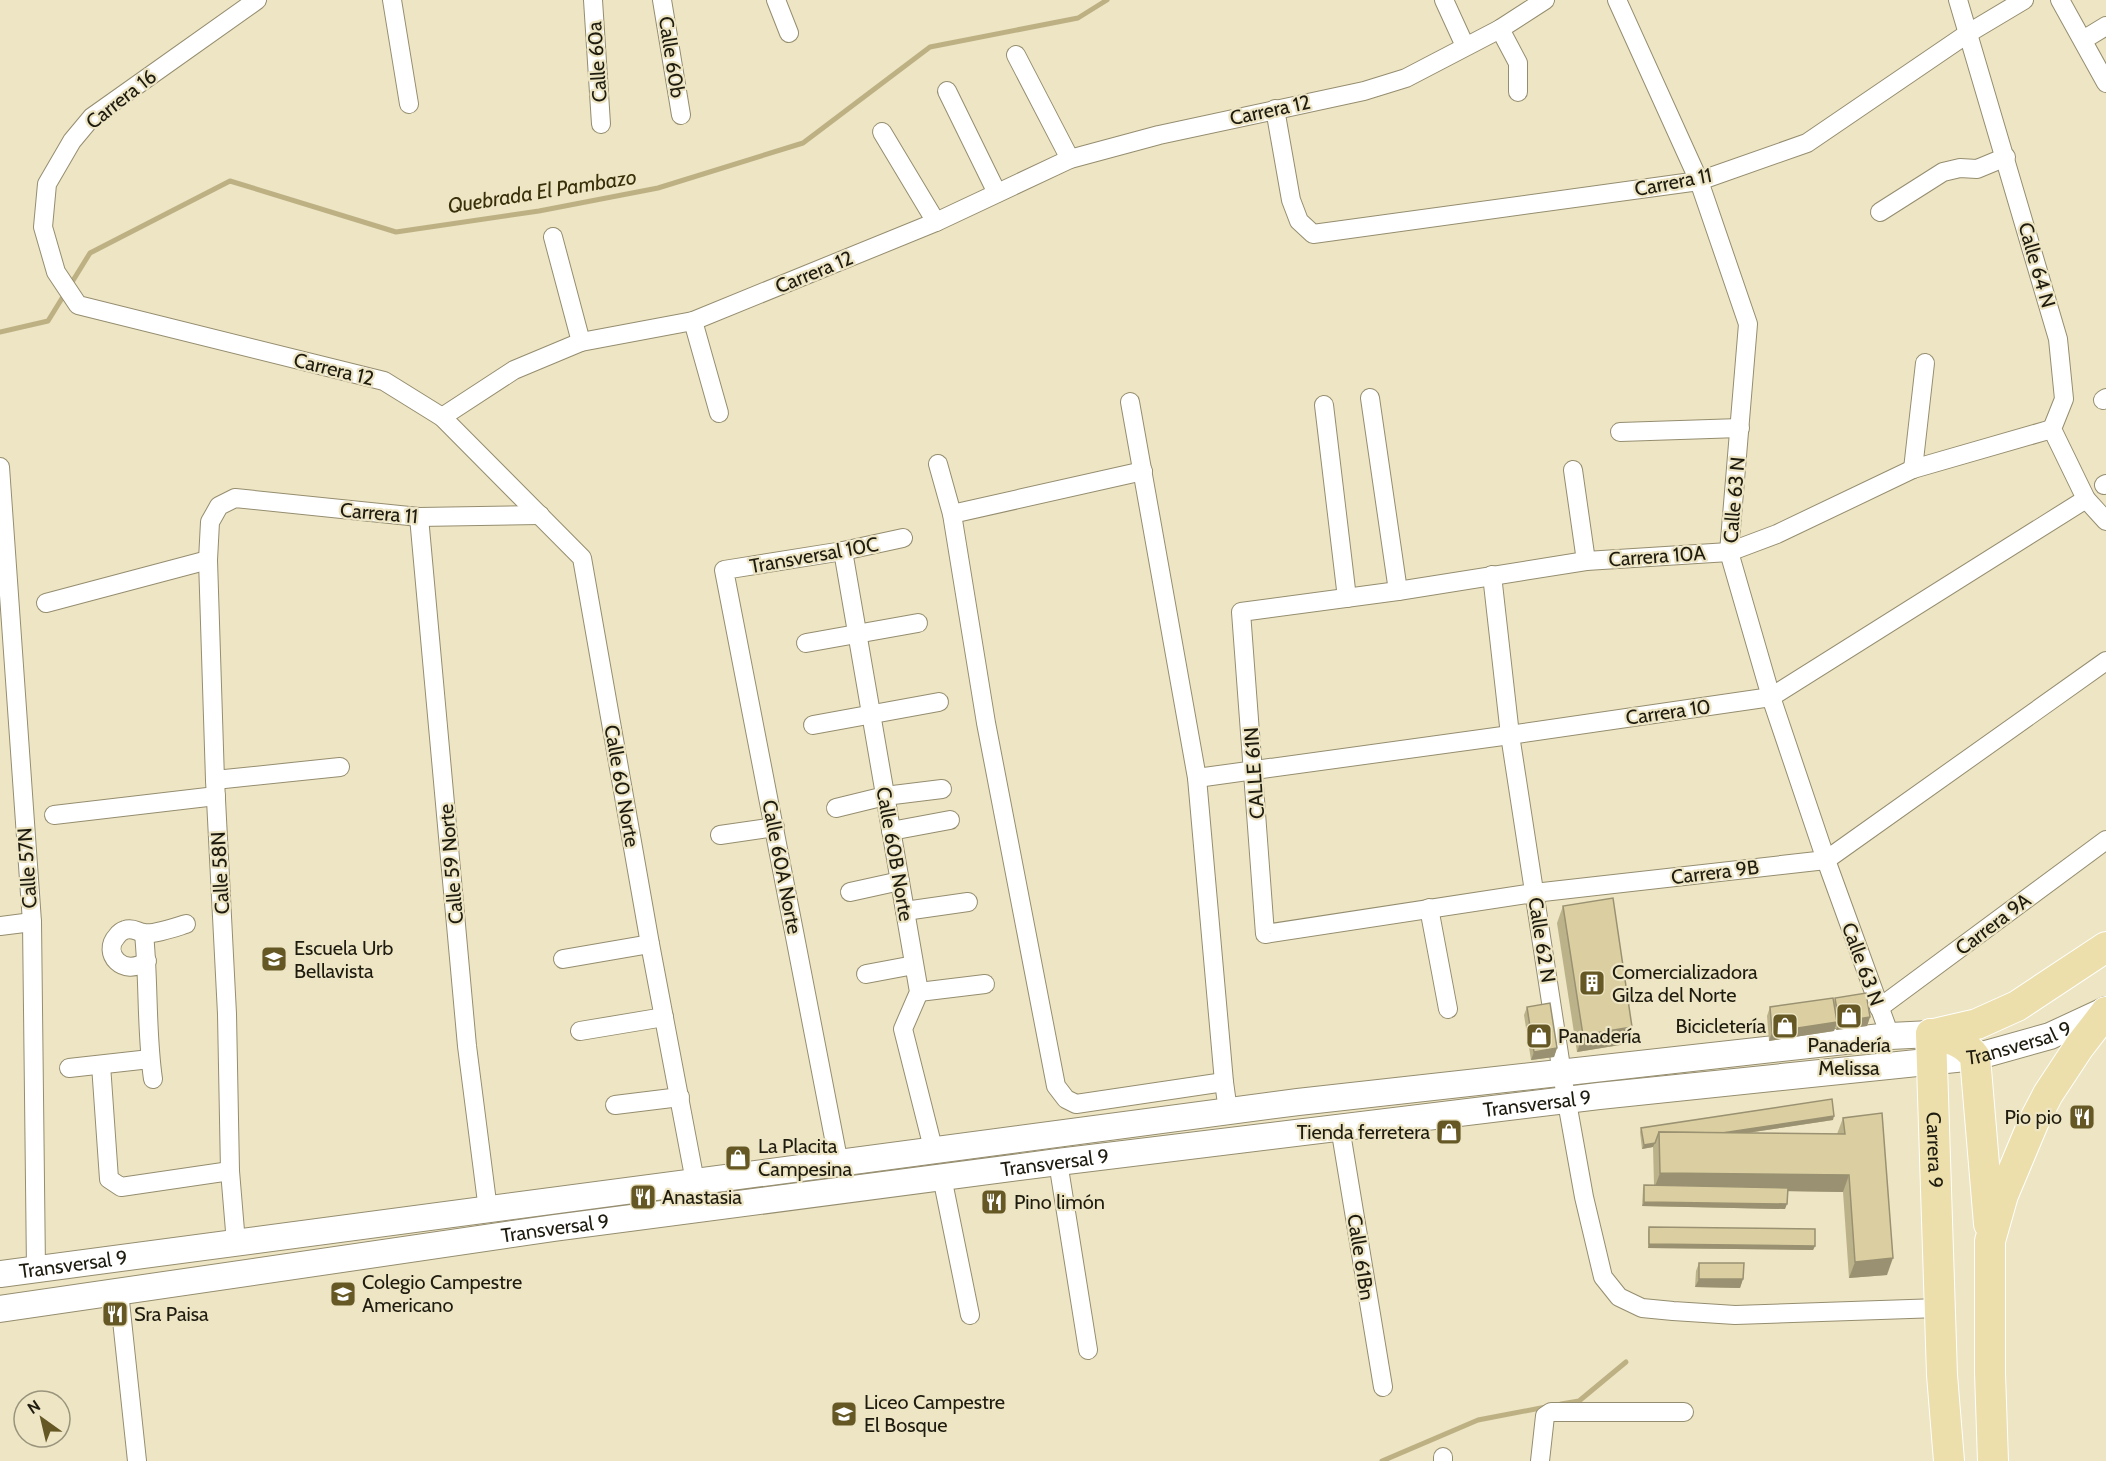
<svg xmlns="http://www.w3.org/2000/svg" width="2106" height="1461" font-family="Cabin,sans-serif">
	<rect width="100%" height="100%" fill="#ede5c4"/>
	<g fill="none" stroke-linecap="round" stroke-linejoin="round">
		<g stroke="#bdb184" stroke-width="5">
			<path d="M0,332L48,321L90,253L230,181L396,232L539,211L658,188L803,143L930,47L1078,18L1107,0"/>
			<path d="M1561,1404L1579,1401L1626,1362"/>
			<path d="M1382,1461L1478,1420L1546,1407"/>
		</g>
		<defs>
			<g id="minor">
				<path d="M257,0L92,117L72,141L47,184L43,227L56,272L78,305L384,381L442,417L582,558L650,944L697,1192"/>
				<path d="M392,0L409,104"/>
				<path d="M593,0L601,124"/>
				<path d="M662,0L681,115"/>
				<path d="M776,0L789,33"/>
				<path d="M1444,0L1465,46"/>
				<path d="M1617,0L1699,181L1748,324L1729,552L1771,697L1826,860L1890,1036"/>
				<path d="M1958,0L2058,339L2064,399L2052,429L2086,499L2106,521"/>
				<path d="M2060,0L2106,83"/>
				<path d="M1500,29L1518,63V92"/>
				<path d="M2083,40L2106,26"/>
				<path d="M1016,55L1070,159"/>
				<path d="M947,91L997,193"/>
				<path d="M1275,109L1291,200L1299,221L1313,234L1699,181L1807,143L1967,34L2024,0"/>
				<path d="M882,132L936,222"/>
				<path d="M1880,212L1943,172L1960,168L1977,169L2006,157"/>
				<path d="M553,237L581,342"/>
				<path d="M693,321L719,413"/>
				<path d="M1370,398L1398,591"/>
				<path d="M2103,400L2106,398"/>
				<path d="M1130,402L1197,778L1224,1082L1228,1111"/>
				<path d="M1324,405L1347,598"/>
				<path d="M442,417L514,370L581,342L693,321L936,222L1070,159L1159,135L1364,91L1406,78L1500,29L1545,0"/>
				<path d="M2052,429L1913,469L1777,534L1729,552L1586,561L1398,591L1241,612L1265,934L1534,893L1826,860L2106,661"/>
				<path d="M1620,432L1740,428"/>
				<path d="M938,464L952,514L986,723L1056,1086L1066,1099L1076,1104L1224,1082"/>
				<path d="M0,467L32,922L36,1269"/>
				<path d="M1913,469L1925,363"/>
				<path d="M1573,470L1586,561"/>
				<path d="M2104,485L2106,484"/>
				<path d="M952,514L1143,471"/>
				<path d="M419,517L467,1046L488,1210"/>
				<path d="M843,551L919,992L903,1029L934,1152"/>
				<path d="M1492,575L1510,735L1563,1080L1584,1197L1603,1277L1619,1297L1642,1308L1673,1311L1735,1315L1939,1308"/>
				<path d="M46,603L208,560"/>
				<path d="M806,643L918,623"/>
				<path d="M813,725L939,702"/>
				<path d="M1197,778L1510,735L1771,697L2086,499"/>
				<path d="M215,780L340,767"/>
				<path d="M836,808L885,796L942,789"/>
				<path d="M54,815L216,796"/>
				<path d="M891,831L950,820"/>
				<path d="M720,835L775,827"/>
				<path d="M850,892L900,881"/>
				<path d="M1429,908L1448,1009"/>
				<path d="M905,911L968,902"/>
				<path d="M0,926L32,922"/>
				<path d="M144,934C149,982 146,1031 153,1079"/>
				<path d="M563,959L650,944"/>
				<path d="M147,961C123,978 101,953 117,936C119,933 122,931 125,930C133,927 137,932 144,933C153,935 176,927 186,924"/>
				<path d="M866,974L914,965"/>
				<path d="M919,992L985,984"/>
				<path d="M1879,1008L2106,840"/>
				<path d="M580,1031L664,1017"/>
				<path d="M101,1065L109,1179L121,1187L230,1171"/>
				<path d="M69,1068L150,1059"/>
				<path d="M615,1105L680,1097"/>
				<path d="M1340,1127L1383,1387"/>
				<path d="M1058,1162L1088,1350"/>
				<path d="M839,1164L724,570L843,551L903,538"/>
				<path d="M942,1177L970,1315"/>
				<path d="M236,1243L230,1171L227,1014L215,780L208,560L210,522L219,506L235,498L419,517L540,515"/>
				<path d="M119,1292L137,1461"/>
				<path d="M1443,1461V1457"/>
				<path d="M1540,1461L1545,1416L1551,1412H1684"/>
			</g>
			<g id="secondary">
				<path id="s1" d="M0,1274L1298,1102L1890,1036L1931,1034"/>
				<path id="s2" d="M0,1309L554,1228L1058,1162L1599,1096L1975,1057L2050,1036L2106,1010"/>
			</g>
			<g id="primary">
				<path id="s3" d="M1931,1034L1942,1375L1949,1461"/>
				<path d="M1931,1034C1950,1039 1964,1041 1975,1057L1989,1224"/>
				<path d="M1934,1034L1977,1024L2017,1006L2106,947"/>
				<path d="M1993,1461L1990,1373V1241L2003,1195L2034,1121L2048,1094L2079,1047L2106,1012"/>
			</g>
		</defs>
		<use href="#minor" stroke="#958d6f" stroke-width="20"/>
		<use href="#secondary" stroke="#958d6f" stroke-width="28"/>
		<use href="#primary" stroke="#fff" stroke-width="32"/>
		<use href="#minor" stroke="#fff" stroke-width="18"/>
		<use href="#secondary" stroke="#fff" stroke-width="26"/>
		<use href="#primary" stroke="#eddfac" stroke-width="30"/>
	</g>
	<g fill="#bcb28a">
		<path d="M1563,906L1626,1044L1577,1052L1557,923Z"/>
		<path d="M1835,998L1870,1017L1867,1026L1836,1030L1835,1027L1834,1031L1769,1041L1767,1016L1770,1007L1834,1002Z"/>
		<path d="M1527,1007L1557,1048L1554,1057L1531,1060L1524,1015Z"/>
		<path d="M1843,1118L1887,1275L1849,1278L1843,1192L1787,1191L1785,1209L1642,1206L1643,1189L1644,1185H1654L1653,1147L1642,1149L1640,1132L1641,1128L1833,1120L1747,1133L1837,1134Z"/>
		<path d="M1649,1227L1815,1246L1813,1250L1648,1248V1231Z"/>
		<path d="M1699,1263L1743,1279L1740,1288L1695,1287L1696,1271Z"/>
	</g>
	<g fill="#999171">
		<path d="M1870,1017L1867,1026L1836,1030L1839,1022Z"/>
		<path d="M1837,1022L1834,1031L1769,1041L1772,1032Z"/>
		<path d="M1632,1027L1626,1044L1577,1052L1583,1035Z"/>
		<path d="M1557,1048L1554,1057L1531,1060L1534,1052Z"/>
		<path d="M1834,1116L1833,1120L1659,1146V1142Z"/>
		<path d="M1655,1143L1653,1147L1642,1149L1644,1145Z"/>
		<path d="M1660,1173L1849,1175L1843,1192L1654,1189Z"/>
		<path d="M1644,1202L1787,1204L1785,1209L1642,1206Z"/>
		<path d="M1649,1244L1815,1246L1813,1250L1648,1248Z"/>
		<path d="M1893,1258L1887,1275L1849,1278L1855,1262Z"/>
		<path d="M1699,1279H1743L1740,1288L1695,1287Z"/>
	</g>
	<g fill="#dbcfa1" stroke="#999171" stroke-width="1.5">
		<path d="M1613,898L1632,1027L1583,1035L1563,906Z"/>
		<path d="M1866,993L1870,1017L1839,1022L1835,998Z"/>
		<path d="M1833,998L1837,1022L1772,1032L1770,1007Z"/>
		<path d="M1550,1003L1557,1048L1534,1052L1527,1007Z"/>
		<path d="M1832,1099L1834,1116L1722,1133L1659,1132L1655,1143L1644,1145L1641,1128Z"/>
		<path d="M1882,1113L1893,1258L1855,1262L1849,1175L1660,1173L1659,1132L1845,1134L1843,1118Z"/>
		<path d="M1644,1185L1788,1188L1787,1204L1644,1202Z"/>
		<path d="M1649,1227L1815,1229V1246L1649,1244Z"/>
		<path d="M1699,1263H1744L1743,1279H1699Z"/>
	</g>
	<defs>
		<symbol id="school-square" viewBox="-11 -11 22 22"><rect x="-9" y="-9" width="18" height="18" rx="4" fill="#655825" stroke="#ede5c4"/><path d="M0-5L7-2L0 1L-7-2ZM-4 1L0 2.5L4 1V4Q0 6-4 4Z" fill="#fff"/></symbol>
		<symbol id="building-square" viewBox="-11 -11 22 22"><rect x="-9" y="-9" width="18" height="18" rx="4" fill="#655825" stroke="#ede5c4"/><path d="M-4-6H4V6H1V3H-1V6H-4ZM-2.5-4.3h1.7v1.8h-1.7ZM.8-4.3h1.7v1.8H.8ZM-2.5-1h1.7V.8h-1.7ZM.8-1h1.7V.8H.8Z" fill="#fff"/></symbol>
		<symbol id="shop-square" viewBox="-11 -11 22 22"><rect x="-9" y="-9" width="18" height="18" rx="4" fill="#655825" stroke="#ede5c4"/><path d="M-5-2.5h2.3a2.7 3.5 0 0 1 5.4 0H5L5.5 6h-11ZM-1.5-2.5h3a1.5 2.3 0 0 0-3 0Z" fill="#fff"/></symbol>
		<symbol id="restaurant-square" viewBox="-11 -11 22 22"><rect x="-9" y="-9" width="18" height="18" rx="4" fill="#655825" stroke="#ede5c4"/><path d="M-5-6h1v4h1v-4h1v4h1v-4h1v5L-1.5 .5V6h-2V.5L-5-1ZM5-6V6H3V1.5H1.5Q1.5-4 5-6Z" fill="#fff"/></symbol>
	</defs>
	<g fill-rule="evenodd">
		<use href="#school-square" x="259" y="944" width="30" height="30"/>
		<use href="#building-square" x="1577" y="968" width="30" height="30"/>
		<use href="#shop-square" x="1834" y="1001" width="30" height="30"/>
		<use href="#shop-square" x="1770" y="1011" width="30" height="30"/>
		<use href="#shop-square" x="1524" y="1021" width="30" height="30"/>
		<use href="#restaurant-square" x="2067" y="1102" width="30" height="30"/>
		<use href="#shop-square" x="1434" y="1117" width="30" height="30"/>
		<use href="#shop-square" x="723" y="1143" width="30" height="30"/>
		<use href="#restaurant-square" x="628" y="1182" width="30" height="30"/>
		<use href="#restaurant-square" x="979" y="1187" width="30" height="30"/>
		<use href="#school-square" x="328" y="1279" width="30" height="30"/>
		<use href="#restaurant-square" x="100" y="1299" width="30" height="30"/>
		<use href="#school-square" x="829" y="1399" width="30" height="30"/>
	</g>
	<g text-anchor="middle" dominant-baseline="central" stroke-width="4.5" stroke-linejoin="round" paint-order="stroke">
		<g font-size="20" fill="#1e1b0f" stroke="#ede5c4">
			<text transform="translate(672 57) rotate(81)">Calle 60b</text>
			<text transform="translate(597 62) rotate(-94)">Calle 60a</text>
			<text transform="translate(121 99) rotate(-38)">Carrera 16</text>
			<text transform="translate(1270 110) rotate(-12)">Carrera 12</text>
			<text transform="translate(1673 182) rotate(-11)">Carrera 11</text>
			<text transform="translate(2037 265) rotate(74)">Calle 64 N</text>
			<text transform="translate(814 272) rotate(-22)">Carrera 12</text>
			<text transform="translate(334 369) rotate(14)">Carrera 12</text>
			<text transform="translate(1734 500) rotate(-85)">Calle 63 N</text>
			<text transform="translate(379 513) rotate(5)">Carrera 11</text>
			<text transform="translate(814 555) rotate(-10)">Transversal 10C</text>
			<text transform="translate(1657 556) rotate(-4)">Carrera 10A</text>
			<text transform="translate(1668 712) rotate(-8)">Carrera 10</text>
			<text transform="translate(1254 773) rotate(-94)">CALLE 61N</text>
			<text transform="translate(622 786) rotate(80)">Calle 60 Norte</text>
			<text transform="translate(895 854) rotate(80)">Calle 60B Norte</text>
			<text transform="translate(451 864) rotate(-95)">Calle 59 Norte</text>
			<text transform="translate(782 867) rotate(79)">Calle 60A Norte</text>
			<text transform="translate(27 868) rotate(-94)">Calle 57N</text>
			<text transform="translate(1715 872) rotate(-7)">Carrera 9B</text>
			<text transform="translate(220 873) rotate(-93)">Calle 58N</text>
			<text transform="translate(1993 924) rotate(-37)">Carrera 9A</text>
			<text transform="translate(1542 940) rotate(81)">Calle 62 N</text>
			<text transform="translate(1863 964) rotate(70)">Calle 63 N</text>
			<text stroke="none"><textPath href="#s2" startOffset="2037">Transversal 9</textPath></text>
			<text stroke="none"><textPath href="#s2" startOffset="1551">Transversal 9</textPath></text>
			<text stroke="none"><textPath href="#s3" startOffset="116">Carrera 9</textPath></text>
			<text stroke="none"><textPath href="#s2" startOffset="1065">Transversal 9</textPath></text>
			<text stroke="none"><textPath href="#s2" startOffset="561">Transversal 9</textPath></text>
			<text transform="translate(1361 1257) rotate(81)">Calle 61Bn</text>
			<text stroke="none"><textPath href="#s1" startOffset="74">Transversal 9</textPath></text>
		</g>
		<g font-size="20" fill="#1e1b0f" stroke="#ede5c4" text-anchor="start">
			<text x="294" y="948">Escuela Urb<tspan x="294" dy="23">Bellavista</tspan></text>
			<text x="1612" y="972">Comercializadora<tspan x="1612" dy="23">Gilza del Norte</tspan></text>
			<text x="1766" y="1026" text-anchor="end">Bicicletería</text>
			<text x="1558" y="1036">Panadería</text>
			<text x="1849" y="1045" text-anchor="middle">Panadería<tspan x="1849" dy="23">Melissa</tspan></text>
			<text x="2062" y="1117" text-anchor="end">Pio pio</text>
			<text x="1430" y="1132" text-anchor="end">Tienda ferretera</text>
			<text x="758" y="1146">La Placita<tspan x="758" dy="23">Campesina</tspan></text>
			<text x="662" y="1197">Anastasia</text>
			<text x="1014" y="1202">Pino limón</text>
			<text x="362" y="1282">Colegio Campestre<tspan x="362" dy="23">Americano</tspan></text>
			<text x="134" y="1314">Sra Paisa</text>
			<text x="864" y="1402">Liceo Campestre<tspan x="864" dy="23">El Bosque</tspan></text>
		</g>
		<g font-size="21" font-style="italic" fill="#392f09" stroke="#ede5c4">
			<text transform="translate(542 191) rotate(-9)">Quebrada El Pambazo</text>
		</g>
	</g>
	<g transform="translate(42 1419) rotate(326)"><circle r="28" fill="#ede5c4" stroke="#9a947c" stroke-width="1.5"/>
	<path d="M0-4.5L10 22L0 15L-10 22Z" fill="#655825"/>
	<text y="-9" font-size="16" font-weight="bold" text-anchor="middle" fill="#1e1b0f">N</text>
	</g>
</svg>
